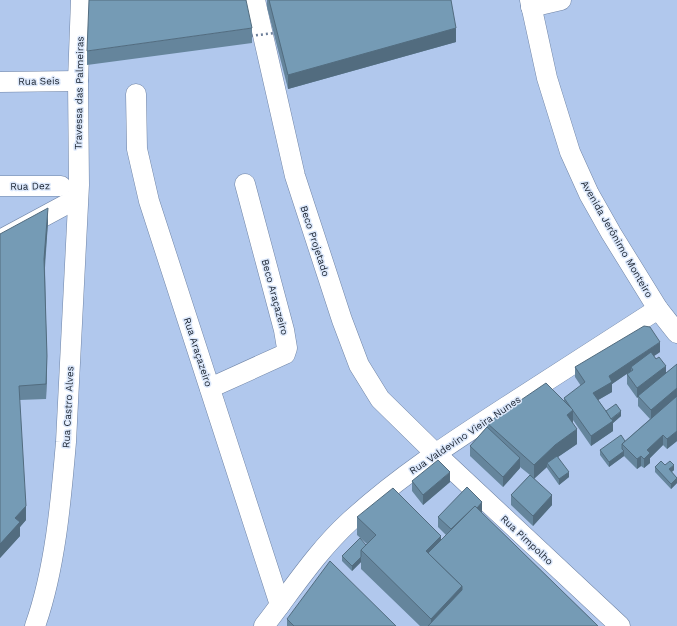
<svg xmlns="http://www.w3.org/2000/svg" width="677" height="626" font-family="'Work Sans',sans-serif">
	<rect width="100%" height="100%" fill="#b1c8ed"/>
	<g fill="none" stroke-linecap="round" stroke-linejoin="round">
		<defs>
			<g id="minor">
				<path d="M255,0L295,176L342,320L359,365L380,399L435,453L620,626"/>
				<path d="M530,0L547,78L570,152L589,194L611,233L658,309L677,333"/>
				<path d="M531,7L561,0"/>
				<path d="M0,82L78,81"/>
				<path d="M136,94L137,149L149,201L280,605"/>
				<path d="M0,186H61"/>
				<path d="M0,240L78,198"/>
				<path d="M210,388L285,354L287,348L284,330L245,184"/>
				<path d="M35,626C55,570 61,501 66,442L79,185L78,81L81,0"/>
				<path d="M264,626C292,590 317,551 350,521C398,477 452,442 506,407C557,374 607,342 658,309"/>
			</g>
		</defs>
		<use href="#minor" stroke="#6f84a6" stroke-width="21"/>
		<use href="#minor" stroke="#fff" stroke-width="20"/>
		<path stroke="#6f809b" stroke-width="2.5" stroke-dasharray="2 3" stroke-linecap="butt" d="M251,36L274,33"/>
	</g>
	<g fill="#65859c">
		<path d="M267,0H451L456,42L288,89L267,7Z"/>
		<path d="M252,28V43L87,65V51Z"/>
		<path d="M48,222L45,268L47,371L46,399L19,400L26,520L20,527V536L0,558V234Z"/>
		<path d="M660,352L654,356L666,373L677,364V441L667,449L663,445L650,458V463L644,468L641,466L637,469L624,456L609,467L600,455V450L625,441L650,419L638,406V397L637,398L627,384V374L631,371L612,384V392L598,400L606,411L621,416L613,423V431L591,446L573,420V423L577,444L558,457L569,477L559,485L547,468V467L534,478L552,505L533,526L511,505V495L530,475L520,467V468L503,487L470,456V446L487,427V423L564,401V398L581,386L575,377V367Z"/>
		<path d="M665,465L674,470L672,472L677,478V483L671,489L655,472V467Z"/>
		<path d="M412,481L450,482L423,505L412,491Z"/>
		<path d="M482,512V513L598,626H420L361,569V562L352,571L342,561V556L367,544L357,535V517L441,540L446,535L438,527V517Z"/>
		<path d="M287,619L396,626H287Z"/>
	</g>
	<g fill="#526c7f">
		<path d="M456,28V42L288,89V75Z"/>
		<path d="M48,208V222L44,273V259Z"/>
		<path d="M660,342V352L633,370L631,367V371L612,384V392L593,403V393L609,376Z"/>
		<path d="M47,356V371L46,399V384Z"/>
		<path d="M666,366V376L638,396V397L637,398V388Z"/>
		<path d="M677,388V398L651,420V410Z"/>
		<path d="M573,410V425L567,415Z"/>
		<path d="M621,411V416L613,423V431L591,446V436L611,420Z"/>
		<path d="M577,429V444L555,459L547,463V467L534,479V465L555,445Z"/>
		<path d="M677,431V441L667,449V439Z"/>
		<path d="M663,435V445L650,458V463L644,468V459L647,450Z"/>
		<path d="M624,451V456L609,467V462Z"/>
		<path d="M641,456V466L637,469V459Z"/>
		<path d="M520,458V468L503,487V477Z"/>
		<path d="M674,465V470L669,474V469Z"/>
		<path d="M450,472V482L423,505V495Z"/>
		<path d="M569,472V477L559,485V479Z"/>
		<path d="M677,478V483L671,489V484Z"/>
		<path d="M552,495V505L533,526V516Z"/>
		<path d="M482,502V512L454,541V532Z"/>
		<path d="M26,506V520L20,527V536L0,558V544L15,518Z"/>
		<path d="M441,536V554L433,562L426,551Z"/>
		<path d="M361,557V562L352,571V566Z"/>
		<path d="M462,586V605L431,626V619Z"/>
	</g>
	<g fill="#759bb5" stroke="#526c7f">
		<path d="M89,0H246L252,28L87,51Z"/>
		<path d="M269,0H451L456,28L288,75Z"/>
		<path d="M48,208L44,259L47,356L46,384L19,386L26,506L15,518L20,522L0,544V234Z"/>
		<path d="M644,326L650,327L660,342L609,376L612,382L593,393L613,421L591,436L564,398L585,382L575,367Z"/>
		<path d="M651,352L656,359L659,357L666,366L637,388L627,374L633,370L631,367Z"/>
		<path d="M677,364V388L651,410L638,396Z"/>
		<path d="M546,383L573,410L567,415L577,429L555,445L534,465L487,423Z"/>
		<path d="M677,396V431L667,439L663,435L647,450L650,453L644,459L641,456L637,459L622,444Z"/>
		<path d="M616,404L621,411L611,419L606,411Z"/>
		<path d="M487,427L520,458L503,477L470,446Z"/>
		<path d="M621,435L625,441L622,444V449L624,451L609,462L600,450Z"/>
		<path d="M557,456L569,472L559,479L547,463Z"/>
		<path d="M438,460L450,472L423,495L412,481Z"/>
		<path d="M661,461L665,465L670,461L674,465L669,469L677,478L671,484L655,467Z"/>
		<path d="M530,475L552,495L533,516L511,495Z"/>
		<path d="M467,487L482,502L477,508L475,506L451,529L438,517Z"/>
		<path d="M393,488L441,536L426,551L462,586L431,619L361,550L376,535L357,517Z"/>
		<path d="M475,506L598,626H428L462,590V586L428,553Z"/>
		<path d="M360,538L366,545L361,550V557L352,566L342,556Z"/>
		<path d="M330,561L396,626H294L287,619Z"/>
	</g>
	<g text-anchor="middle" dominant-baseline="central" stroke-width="3" stroke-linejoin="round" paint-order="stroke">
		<g font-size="10" fill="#18212e" stroke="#dce8fb">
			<text transform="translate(39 81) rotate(-1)">Rua Seis</text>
			<text transform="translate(79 93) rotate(-89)">Travessa das Palmeiras</text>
			<text transform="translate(30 186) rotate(-1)">Rua Dez</text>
			<text transform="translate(617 239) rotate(60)">Avenida Jerônimo Monteiro</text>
			<text transform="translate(315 241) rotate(72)">Beco Projetado</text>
			<text transform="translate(275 297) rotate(75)">Beco Araçazeiro</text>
			<text transform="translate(198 352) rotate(72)">Rua Araçazeiro</text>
			<text transform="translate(68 407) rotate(-87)">Rua Castro Alves</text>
			<text transform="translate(465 435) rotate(-34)">Rua Valdevino Vieira Nunes</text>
			<text transform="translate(527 540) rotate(43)">Rua Pimpolho</text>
		</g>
	</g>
</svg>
